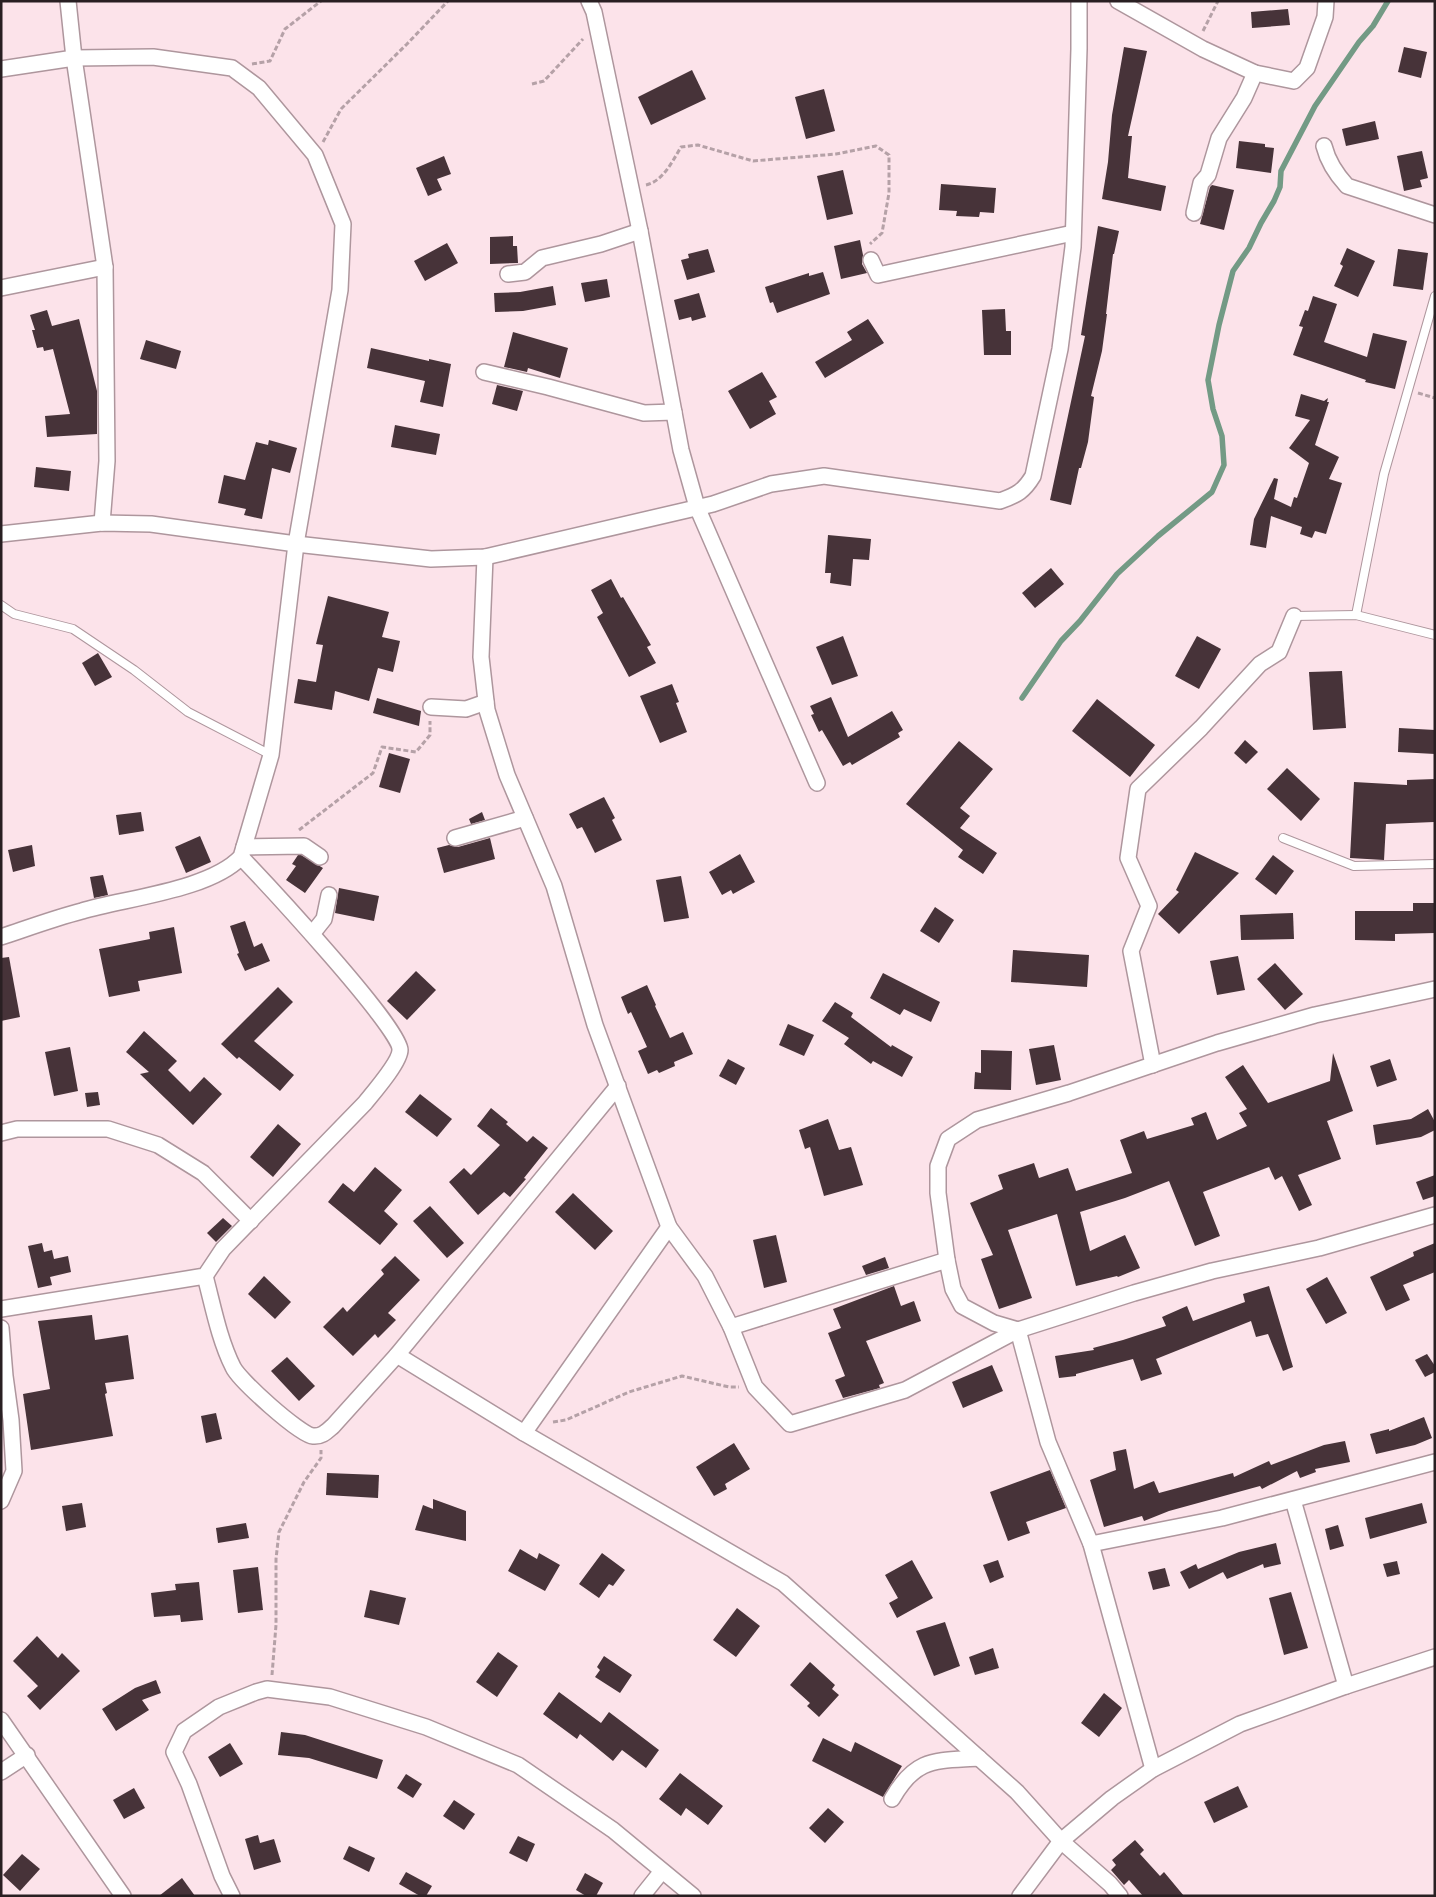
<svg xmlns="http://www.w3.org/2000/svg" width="1436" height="1897" font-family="Helvetica,sans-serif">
	<rect width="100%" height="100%" fill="#fce3ea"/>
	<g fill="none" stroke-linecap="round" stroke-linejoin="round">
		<path stroke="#739a85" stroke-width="5.5" d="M1022,698L1061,641L1080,621L1117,574L1158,536L1212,492L1224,465L1222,436L1213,409L1208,380L1219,325L1233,271L1249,248L1261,223L1274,201L1280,187L1281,171L1315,106L1359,42L1373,26L1388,1"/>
	</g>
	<g fill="#473339">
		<path d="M1288,9L1290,25L1252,28L1251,12Z"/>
		<path d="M1124,47L1147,51L1128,136H1132L1128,178L1166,186L1161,211L1102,199L1108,162L1112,115Z"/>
		<path d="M1404,47L1427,52L1421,78L1398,72Z"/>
		<path d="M692,70L706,99L651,125L638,97Z"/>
		<path d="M824,89L835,131L806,139L795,97Z"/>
		<path d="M1375,121L1379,139L1346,146L1342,129Z"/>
		<path d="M1239,141L1265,144V147L1274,148L1271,173L1236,168Z"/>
		<path d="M1422,151L1428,178L1420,180L1422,187L1404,191L1397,156Z"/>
		<path d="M444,156L451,174L437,179L442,190L428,196L416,168Z"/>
		<path d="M843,170L853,214L827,220L817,176Z"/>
		<path d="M941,184L996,188L994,213L980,212L979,217L956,216L957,211L939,210Z"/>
		<path d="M1212,185L1234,190L1224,230L1200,224L1210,187Z"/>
		<path d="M1098,226L1119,231L1114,254H1113L1106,314H1107L1102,351L1091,396L1094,397L1088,442L1081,468H1079L1071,505L1050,500L1085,336L1081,335Z"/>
		<path d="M513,236V246H517L518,263L490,264V237Z"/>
		<path d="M860,240L863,255L862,264L867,273L841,279L834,246Z"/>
		<path d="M447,243L458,263L425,281L414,261Z"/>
		<path d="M1347,248L1375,261L1358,297L1334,286L1343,266L1340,264Z"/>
		<path d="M708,249L715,272L687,280L681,260L689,258L688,254Z"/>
		<path d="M1398,249L1428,253L1423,290L1393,286Z"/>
		<path d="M823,272L830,294L777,313L773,302L770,303L765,287L809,273V276Z"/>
		<path d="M607,279L610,297L585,302L581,283Z"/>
		<path d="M553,286L556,305L523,311L495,312L494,293L520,292Z"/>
		<path d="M699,293L706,317L692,321L691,317L679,320L674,300Z"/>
		<path d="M1313,296L1337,304L1324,342L1367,357L1373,333L1407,341L1395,389L1365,382L1366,380L1293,355L1303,327L1299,326L1305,310L1308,311Z"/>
		<path d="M1005,309L1006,331H1011V355H984L982,310Z"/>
		<path d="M47,310L52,326L79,319L97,391V434L47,437L45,416L70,414L53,349L44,351L43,347L37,348L32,330H35L30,315Z"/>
		<path d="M868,319L884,343L825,378L815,362L852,340L847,332Z"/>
		<path d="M513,332L568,348L560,378L528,368L527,372L504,367Z"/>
		<path d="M146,340L181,351L176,369L140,359Z"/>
		<path d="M371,348L429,361V359L451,364L443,407L420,402L425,381L367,368Z"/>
		<path d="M762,372L777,397L769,401L776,414L750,429L728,391Z"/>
		<path d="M497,385L523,391L517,411L492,404Z"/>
		<path d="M1301,394L1324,401L1328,398L1327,402H1329L1315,445L1339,457L1329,479L1342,483L1326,534L1315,531L1312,538L1300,534L1302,527L1271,516L1266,548L1250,545L1254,519L1274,478L1278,479L1274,499L1291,507L1294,497L1297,498L1309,463L1289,448L1310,420L1295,416Z"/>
		<path d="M395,425L440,434L436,455L391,447Z"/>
		<path d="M269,440L297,448L290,473L272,468L262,519L244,515L246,509L218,503L224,475L245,480L256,442L268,445Z"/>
		<path d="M36,467L71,471L69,491L34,487Z"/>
		<path d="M828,535L871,539L869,560L853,559L851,586L830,583L831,573H825Z"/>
		<path d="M1051,568L1064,584L1035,608L1022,593Z"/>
		<path d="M611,579L621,598L623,597L640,626L651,645L647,647L656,663L629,677L597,617L603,613L591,590Z"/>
		<path d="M328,596L389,612L382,637L400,641L393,672L378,668L369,701L335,691L332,710L294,703L298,679L316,682L323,645L316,644Z"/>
		<path d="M843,636L858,676L832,685L816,647Z"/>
		<path d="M1197,636L1221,649L1199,689L1175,676Z"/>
		<path d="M98,653L112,677L95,686L82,663Z"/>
		<path d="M1342,671L1346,728L1313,730L1309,672Z"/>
		<path d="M672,684L679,702L676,703L687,732L660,743L640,696Z"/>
		<path d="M831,697L848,737L892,711L903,730L898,733L900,737L852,765L850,762L843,766L822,730L819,732L811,715L814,714L810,706Z"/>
		<path d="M377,698L421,711L419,726L373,713Z"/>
		<path d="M1097,699L1155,745L1130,777L1072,731Z"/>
		<path d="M1399,728L1435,730V754L1398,752Z"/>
		<path d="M1245,740L1258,752L1246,764L1234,753Z"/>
		<path d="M959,741L993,769L960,808L970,816L960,828L997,853L983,874L958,857L963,850L906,804Z"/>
		<path d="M389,753L410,759L400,793L379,787Z"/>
		<path d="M1287,768L1320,799L1301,821L1267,789Z"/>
		<path d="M1435,779L1434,822L1386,824L1384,860L1350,858L1354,782L1407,785V780Z"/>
		<path d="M604,797L615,818L612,820L622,840L595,853L582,827L577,829L569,814Z"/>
		<path d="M141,812L144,831L119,835L116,815Z"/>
		<path d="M482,812L485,820L471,824L469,819Z"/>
		<path d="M200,836L211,862L186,873L175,847Z"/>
		<path d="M490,838L495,859L444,873L437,848L449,845L458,847Z"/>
		<path d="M32,845L35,866L13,872L8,850Z"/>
		<path d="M1195,852L1239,873L1179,934L1158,914L1179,892L1176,890Z"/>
		<path d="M740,854L755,882L733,894L731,890L722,895L709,872Z"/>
		<path d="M298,855H301L323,868L305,893L286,880L296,866L292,864Z"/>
		<path d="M1273,855L1294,871L1276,895L1255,879Z"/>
		<path d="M103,875L108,895L94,898L90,877Z"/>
		<path d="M681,876L689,918L664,922L656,880Z"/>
		<path d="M339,888L379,896L374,921L335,913Z"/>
		<path d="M1413,903H1435V933L1395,934V941L1355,940V911H1413Z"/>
		<path d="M935,907L954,920L939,943L920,931Z"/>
		<path d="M1293,913L1294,939L1241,940L1240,915Z"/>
		<path d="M245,921L254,947L262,943L270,961L245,971L237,954L239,953L230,926Z"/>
		<path d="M174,927L182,973L138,981L140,991L109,997L99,949L150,939L149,932Z"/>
		<path d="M1013,950L1089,955L1087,987L1011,982Z"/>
		<path d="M1238,956L1245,990L1217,995L1210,961Z"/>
		<path d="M9,957L20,1017L1,1021V958Z"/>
		<path d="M1275,963L1303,994L1285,1010L1257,979Z"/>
		<path d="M416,971L436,990L407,1020L387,1001Z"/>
		<path d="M883,973L940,1002L931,1022L904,1009L900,1015L870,998Z"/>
		<path d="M647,985L656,1005L655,1006L670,1038L683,1032L693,1054L674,1062L675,1066L659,1073L657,1070L648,1074L638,1051L647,1047L631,1012L628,1014L621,997Z"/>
		<path d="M278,987L293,1002L254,1041L294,1075L280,1091L239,1057L237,1059L221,1044Z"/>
		<path d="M835,1002L853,1013L851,1017L891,1047L892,1045L913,1057L902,1077L873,1061L871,1064L844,1044L849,1038L822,1021Z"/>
		<path d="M788,1024L814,1035L804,1056L779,1045Z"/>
		<path d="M144,1031L177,1061L168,1070L190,1092L204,1077L222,1094L193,1125L140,1074L149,1072L126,1052Z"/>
		<path d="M1054,1045L1061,1080L1036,1085L1029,1049Z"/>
		<path d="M70,1047L78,1091L54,1096L45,1052Z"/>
		<path d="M981,1050L1012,1051L1011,1090L974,1089L975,1072L981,1073Z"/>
		<path d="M1333,1053L1353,1111L1327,1121L1341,1159L1298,1175L1312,1205L1299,1211L1282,1176L1275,1180L1269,1167L1203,1192L1220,1236L1195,1246L1169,1181L1125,1198L1080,1212L1090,1251L1125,1235L1140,1268L1118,1277L1117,1276L1076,1286L1057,1214L1008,1230L1032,1298L999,1309L981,1259L993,1255L970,1203L1003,1189L998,1175L1034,1163L1039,1178L1068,1168L1076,1191L1132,1173L1120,1140L1144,1131L1147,1139L1194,1125L1191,1118L1206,1112L1217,1140L1247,1126L1239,1113L1247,1109L1225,1077L1243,1065L1268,1103L1330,1081Z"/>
		<path d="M728,1059L745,1068L736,1085L719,1076Z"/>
		<path d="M1390,1059L1397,1080L1377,1087L1370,1066Z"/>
		<path d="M98,1092L100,1105L87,1107L85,1093Z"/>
		<path d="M420,1094L452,1119L437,1137L405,1112Z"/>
		<path d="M491,1108L508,1122L506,1124L527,1142L533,1136L548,1148L524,1178L526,1179L510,1197L504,1192L478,1215L449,1182L464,1168L471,1175L500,1145L477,1126Z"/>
		<path d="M1428,1109L1435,1122V1130L1421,1137L1376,1145L1373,1125L1411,1119Z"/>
		<path d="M828,1119L839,1150L851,1147L863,1185L824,1196L810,1147L805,1149L799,1130Z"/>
		<path d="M278,1124L301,1144L273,1177L250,1157Z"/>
		<path d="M375,1167L402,1190L384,1211L398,1224L380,1245L328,1202L343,1183L354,1192Z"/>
		<path d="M1435,1175V1196L1423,1200L1416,1182Z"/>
		<path d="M573,1193L613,1231L595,1250L555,1212Z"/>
		<path d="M430,1206L464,1243L447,1258L413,1221Z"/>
		<path d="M223,1218L232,1226L216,1242L207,1233Z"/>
		<path d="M776,1235L787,1282L764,1288L753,1240Z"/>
		<path d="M42,1243L44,1252L52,1250L54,1259L68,1256L71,1272L50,1277L52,1285L38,1288L28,1246Z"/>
		<path d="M1435,1243V1272L1403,1285L1410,1300L1386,1311L1370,1277L1414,1256L1413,1252Z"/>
		<path d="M395,1256L420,1280L388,1313L396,1320L378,1338L375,1334L353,1356L323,1327L343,1307L347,1312L384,1274L381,1270Z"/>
		<path d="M885,1257L889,1268L866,1275L862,1266Z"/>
		<path d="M264,1276L291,1302L275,1319L248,1294Z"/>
		<path d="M1327,1277L1347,1313L1326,1324L1306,1289Z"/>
		<path d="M894,1286L901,1306L914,1301L921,1321L866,1341L884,1383L879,1385L880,1388L843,1398L835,1380L845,1376L828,1333L841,1328L833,1309Z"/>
		<path d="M1269,1286L1293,1367L1283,1371L1268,1334L1256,1337L1251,1321L1156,1359L1162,1374L1141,1381L1133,1359L1076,1374V1376L1059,1378L1055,1356L1094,1350L1093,1348L1123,1340L1166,1326L1162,1317L1187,1306L1193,1321L1245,1302L1243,1294Z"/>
		<path d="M92,1315L95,1340L128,1335L134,1379L105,1383L107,1393L105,1394L113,1436L31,1450L23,1394L50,1389L38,1321Z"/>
		<path d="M1427,1354L1435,1366V1372L1425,1377L1415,1360Z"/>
		<path d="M287,1357L315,1386L299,1401L271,1371Z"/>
		<path d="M992,1365L1003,1391L963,1408L952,1382Z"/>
		<path d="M216,1413L222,1439L206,1443L201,1416Z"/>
		<path d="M1424,1417L1432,1438L1415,1445L1376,1454L1370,1434L1389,1429V1431Z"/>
		<path d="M1345,1441L1350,1462L1315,1469L1316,1472L1300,1478L1297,1471L1262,1489L1260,1486L1169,1511L1144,1521L1142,1516L1104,1527L1090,1480L1116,1470L1113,1452L1126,1449L1134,1489L1154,1481L1159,1493L1233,1473L1234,1477L1269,1461L1271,1465L1324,1445Z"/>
		<path d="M734,1443L750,1469L725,1484L727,1489L714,1496L696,1467Z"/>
		<path d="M1050,1470L1066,1508L1026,1522L1030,1533L1008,1541L990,1492Z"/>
		<path d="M327,1473L379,1475L378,1498L326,1495Z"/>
		<path d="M433,1499L466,1511V1541L415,1530L423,1505L433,1509Z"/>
		<path d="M82,1503L86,1527L66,1531L62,1506Z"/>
		<path d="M1422,1503L1427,1523L1370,1539L1365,1518Z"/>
		<path d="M246,1523L249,1538L218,1543L216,1528Z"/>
		<path d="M1338,1525L1344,1546L1330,1550L1325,1529Z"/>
		<path d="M1276,1543L1281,1564L1264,1568L1263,1564L1227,1579L1223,1572L1189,1589L1180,1572L1196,1564L1198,1569L1239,1552Z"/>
		<path d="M520,1549L537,1559L539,1553L560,1565L545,1591L508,1571Z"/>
		<path d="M602,1553L625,1570L613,1586L609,1584L599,1598L579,1584Z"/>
		<path d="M912,1560L933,1598L897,1618L889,1603L898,1598L885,1575Z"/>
		<path d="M998,1560L1004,1577L990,1583L983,1565Z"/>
		<path d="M1397,1561L1400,1574L1387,1577L1383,1564Z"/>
		<path d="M258,1567L263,1610L238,1613L233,1570Z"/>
		<path d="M1165,1568L1170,1586L1153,1590L1148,1572Z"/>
		<path d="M199,1582L203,1620L181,1622L180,1615L154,1617L151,1593L176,1590L175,1584Z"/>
		<path d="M370,1590L406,1598L399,1625L364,1617Z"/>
		<path d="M1291,1592L1308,1648L1284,1655L1269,1598Z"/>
		<path d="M737,1608L760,1626L736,1657L713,1640Z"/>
		<path d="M945,1622L960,1666L934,1676L916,1631Z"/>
		<path d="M37,1636L58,1658L62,1653L80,1671L40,1710L27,1696L38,1686L13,1661Z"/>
		<path d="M993,1648L999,1668L975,1675L969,1657Z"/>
		<path d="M498,1652L518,1666L497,1697L476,1682Z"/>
		<path d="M604,1656L632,1675L620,1693L595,1677L600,1670L597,1667Z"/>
		<path d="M810,1662L835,1685L832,1689L839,1695L819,1717L807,1706L810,1703L790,1685Z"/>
		<path d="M156,1680L161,1693L142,1700L149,1710L116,1731L102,1709L135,1688Z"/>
		<path d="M559,1692L601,1723L609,1712L659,1750L646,1768L622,1750L613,1761L580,1734L577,1739L543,1714Z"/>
		<path d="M1104,1693L1122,1708L1099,1737L1081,1723Z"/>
		<path d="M281,1732L305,1735L383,1760L377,1779L309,1758L278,1755Z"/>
		<path d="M823,1738L851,1752L855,1742L902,1766L883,1797L812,1761Z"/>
		<path d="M230,1743L243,1764L220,1777L208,1757Z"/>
		<path d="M680,1773L723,1806L708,1825L686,1808L681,1816L659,1799Z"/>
		<path d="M406,1774L422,1784L413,1798L397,1788Z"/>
		<path d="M1238,1786L1248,1807L1214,1823L1204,1802Z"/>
		<path d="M134,1788L145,1808L124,1819L113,1800Z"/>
		<path d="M454,1800L475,1814L464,1830L443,1816Z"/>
		<path d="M828,1808L844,1822L825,1843L809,1828Z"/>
		<path d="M258,1835L260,1843L274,1839L281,1862L254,1870L245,1839Z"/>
		<path d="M518,1836L535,1844L527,1862L509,1853Z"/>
		<path d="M1135,1840L1144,1850L1140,1854L1160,1876L1164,1872L1184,1896H1143L1129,1880L1124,1885L1111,1870L1116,1865L1112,1860Z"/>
		<path d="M349,1846L375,1858L369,1872L343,1859Z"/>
		<path d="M22,1854L40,1869L20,1891L3,1875Z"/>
		<path d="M406,1872L432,1886L426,1896H420L399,1884Z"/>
		<path d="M585,1873L603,1883L596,1896H586L576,1890Z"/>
		<path d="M182,1878L195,1896H159Z"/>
	</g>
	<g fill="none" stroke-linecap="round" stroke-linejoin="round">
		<defs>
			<g id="lane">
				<path d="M1,605L14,614L73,629L134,670L188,712L271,755"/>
				<path d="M1356,615L1384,474L1435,296"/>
				<path d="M1294,616L1356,615L1435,635"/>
				<path d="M1283,838L1354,866L1435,864"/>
			</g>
			<g id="street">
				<path d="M68,1L74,58L105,267L107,461L102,523"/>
				<path d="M589,1L594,12L640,231L681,450L697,507L817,783"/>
				<path d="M1118,1L1203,49L1255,73L1294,81L1307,68L1325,17L1326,1"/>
				<path d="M1,69L74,58L153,57L232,68L259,88L315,155L343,224L340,290L296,544L271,755L241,857C210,890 126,898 82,911C55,918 28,928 1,937"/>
				<path d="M1324,146C1328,162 1336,174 1347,186L1435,215"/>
				<path d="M1194,213L1201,183L1208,175L1219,138L1244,98L1255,73"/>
				<path d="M871,260L878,275L1073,233"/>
				<path d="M508,274L525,272L542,258L601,244L640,231"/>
				<path d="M1,288L105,267"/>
				<path d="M484,372L548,387L644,413L674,412"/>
				<path d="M1,534L102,523L151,524L296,544L431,559L485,557L713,504L771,484L824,476L1000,501C1017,495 1024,491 1033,476L1060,349L1073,247L1079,49V1"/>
				<path d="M485,557L481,657L487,710L507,775L554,886L595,1025L669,1227L705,1276L731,1327L755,1387L790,1424L905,1390L1018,1330L1134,1293L1212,1271L1319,1248L1435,1215"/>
				<path d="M431,707L466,709L486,702"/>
				<path d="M455,838L525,818"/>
				<path d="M244,847L304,846L320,857"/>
				<path d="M312,934L324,919L329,895"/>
				<path d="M1153,1065L1131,951L1149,906L1128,858L1138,789L1201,728L1260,664L1279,652L1294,616"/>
				<path d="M1,1133L17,1129H108L158,1145L203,1173L251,1221"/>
				<path d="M205,1276C213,1306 219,1339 233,1367C239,1380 300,1435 313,1436C322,1437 327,1431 333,1426L397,1355L618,1086"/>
				<path d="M1,1309L205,1276L223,1249L365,1103C373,1093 400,1062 400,1050C401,1028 263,880 241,857"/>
				<path d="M731,1327L947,1260"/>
				<path d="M1,1328L5,1376L11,1420L14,1471L1,1501"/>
				<path d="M1018,1330L994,1323L962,1306L953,1289L947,1260L938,1193V1166L948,1139L977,1120L1069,1093L1217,1043L1315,1015L1435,989"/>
				<path d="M1018,1330L1048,1442L1091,1544L1153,1769"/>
				<path d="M397,1355L524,1433L783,1583L1017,1792L1061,1841L1110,1884L1120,1896"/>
				<path d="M524,1433L669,1227"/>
				<path d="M1293,1500L1346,1686"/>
				<path d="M1091,1544L1222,1518L1435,1462"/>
				<path d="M1,1720L123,1896"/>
				<path d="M1,1772L27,1755"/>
				<path d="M892,1799C916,1757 935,1761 979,1758"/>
				<path d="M232,1896L222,1876L189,1784L174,1752L184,1731L219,1707L256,1692L267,1689L330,1697L426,1727L518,1765L613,1830L693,1896"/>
				<path d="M642,1896L662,1871"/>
				<path d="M1020,1896L1061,1841L1112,1798L1153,1769L1240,1724L1346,1686L1435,1657"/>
			</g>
		</defs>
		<use href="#lane" stroke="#ae969d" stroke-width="10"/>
		<use href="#street" stroke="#ae969d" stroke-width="18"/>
		<g stroke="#b5a1a7" stroke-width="3" stroke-dasharray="5 2.5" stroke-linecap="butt">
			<path d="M1203,31L1218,1"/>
			<path d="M252,64L270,61L285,29L321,1"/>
			<path d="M532,84L544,81L583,39"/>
			<path d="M323,142L341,109L407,44L448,1"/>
			<path d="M646,185C663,181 672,162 681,147L698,145L753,161L836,154L876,146L889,155V193L882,233L870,244"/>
			<path d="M1418,393L1435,398"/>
			<path d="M299,830L373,773L382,747L416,752L430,735V721"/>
			<path d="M553,1422L566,1420L629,1392L682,1376L729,1387H739"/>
			<path d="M272,1675L276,1625V1559L279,1532L304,1482L321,1458V1450"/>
		</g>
		<use href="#lane" stroke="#fff" stroke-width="8"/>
		<use href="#street" stroke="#fff" stroke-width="15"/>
	</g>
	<rect width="1436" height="1897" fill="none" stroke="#291f22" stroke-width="5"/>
</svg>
